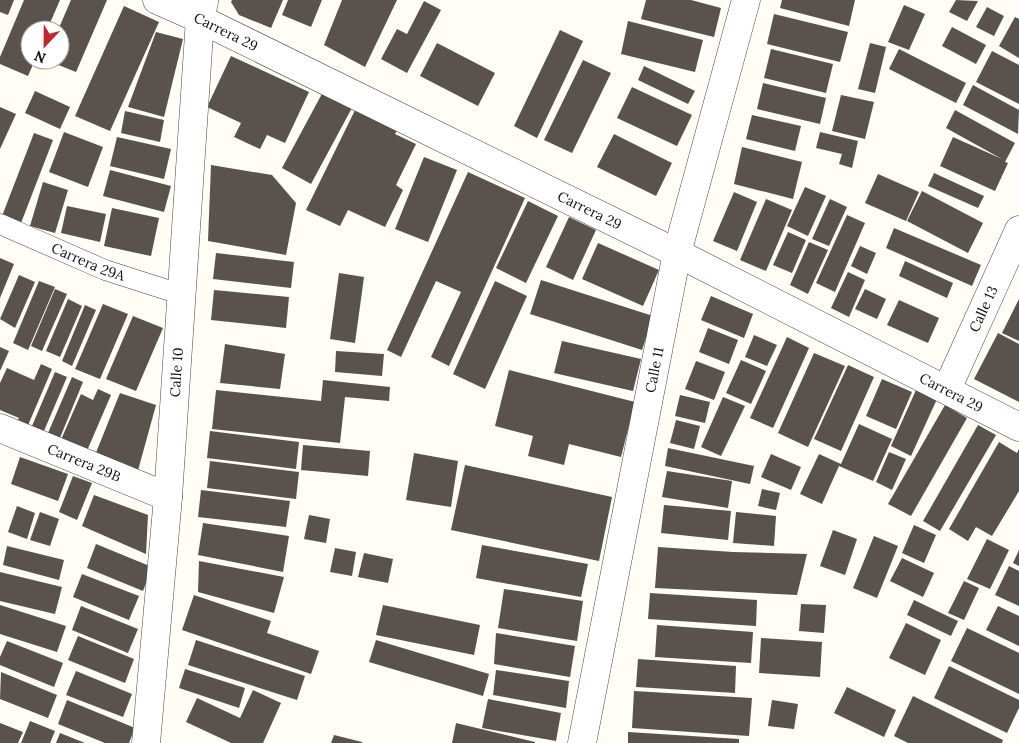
<svg xmlns="http://www.w3.org/2000/svg" width="1019" height="743" font-family="Lora,serif">
	<rect width="100%" height="100%" fill="#fffdf5"/>
	<g fill="#5a524d">
		<path d="M0,0H14L8,15L0,12Z"/>
		<path d="M24,0H60L47,30H30V60H35L28,76L0,64V57Z"/>
		<path d="M71,0H107L76,72L46,60H60L58,30Z"/>
		<path d="M232,0H283L271,28L239,15L231,2Z"/>
		<path d="M288,0H322L311,27L282,15Z"/>
		<path d="M342,0H397L365,67L324,45Z"/>
		<path d="M646,0H691L721,8L714,37L641,19Z"/>
		<path d="M782,0H855L849,26L780,8Z"/>
		<path d="M956,0L978,1L967,21L949,12Z"/>
		<path d="M424,1L441,10L407,73L381,59L397,29L407,34Z"/>
		<path d="M904,5L925,14L909,50L888,42Z"/>
		<path d="M124,6L159,22L110,131L75,116Z"/>
		<path d="M987,7L1004,16L994,36L976,27Z"/>
		<path d="M774,14L848,32L840,62L767,44Z"/>
		<path d="M1015,17L1019,19V58L999,46Z"/>
		<path d="M628,21L703,40L695,72L621,54Z"/>
		<path d="M952,27L986,45L976,64L942,46Z"/>
		<path d="M560,30L583,41L537,138L514,126Z"/>
		<path d="M156,32L183,39L164,117L128,107Z"/>
		<path d="M437,43L495,73L478,106L420,76Z"/>
		<path d="M870,43L886,47L875,93L858,89Z"/>
		<path d="M771,49L833,64L826,93L764,78Z"/>
		<path d="M899,49L966,83L956,103L889,69Z"/>
		<path d="M992,51L1019,65V104L976,82Z"/>
		<path d="M231,56L309,92L285,143L267,135L260,149L234,137L241,123L207,107Z"/>
		<path d="M583,60L611,73L572,153L544,140Z"/>
		<path d="M644,66L695,91L688,104L638,80Z"/>
		<path d="M763,83L826,98L820,124L757,109Z"/>
		<path d="M973,85L1019,110L1018,134L963,105Z"/>
		<path d="M632,87L692,115L677,146L617,118Z"/>
		<path d="M324,90L353,106L311,184L282,168Z"/>
		<path d="M35,91L70,107L60,129L25,113Z"/>
		<path d="M841,95L874,102L865,139L832,131Z"/>
		<path d="M359,102L401,122L395,134L416,144L396,185L403,190L385,227L348,210L340,226L306,210Z"/>
		<path d="M0,107L16,114L0,149Z"/>
		<path d="M955,110L1015,143L1005,162L1008,163L995,191L940,166L953,137L1002,159L946,128Z"/>
		<path d="M125,111L164,120L160,142L121,133Z"/>
		<path d="M752,115L801,126L795,151L746,139Z"/>
		<path d="M64,132L103,147L88,187L49,172Z"/>
		<path d="M820,132L858,141L852,168L839,164L842,154L816,148Z"/>
		<path d="M34,133L53,140L21,223L2,216Z"/>
		<path d="M614,134L672,163L656,196L597,167Z"/>
		<path d="M117,137L171,149L164,179L110,166Z"/>
		<path d="M742,147L802,162L793,199L734,184Z"/>
		<path d="M424,157L457,170L428,242L395,229Z"/>
		<path d="M211,165L272,175L296,203L286,255L208,241Z"/>
		<path d="M110,170L171,186L164,212L103,196Z"/>
		<path d="M468,172L525,198L449,366L431,357L461,292L436,281L401,357L387,350Z"/>
		<path d="M934,173L984,196L978,208L928,186Z"/>
		<path d="M878,174L919,192L906,221L865,203Z"/>
		<path d="M43,182L68,190L55,233L30,226Z"/>
		<path d="M805,187L826,196L808,236L787,226Z"/>
		<path d="M922,191L983,223L968,253L907,221Z"/>
		<path d="M734,192L757,202L737,251L713,241Z"/>
		<path d="M766,199L792,210L766,271L740,260Z"/>
		<path d="M830,199L847,207L829,246L812,239Z"/>
		<path d="M528,201L558,216L526,283L496,268Z"/>
		<path d="M67,206L106,214L100,242L61,233Z"/>
		<path d="M112,208L159,218L151,256L104,246Z"/>
		<path d="M847,215L865,223L835,292L816,283Z"/>
		<path d="M569,217L596,230L573,280L546,267Z"/>
		<path d="M894,228L981,265L972,286L886,248Z"/>
		<path d="M788,232L806,240L792,273L773,265Z"/>
		<path d="M809,242L828,250L808,294L790,285Z"/>
		<path d="M598,243L659,270L643,306L582,279Z"/>
		<path d="M860,246L876,253L867,274L851,266Z"/>
		<path d="M216,253L294,262L291,288L213,279Z"/>
		<path d="M0,258L14,264L0,298Z"/>
		<path d="M905,261L953,283L947,298L899,276Z"/>
		<path d="M848,272L865,280L849,317L831,308Z"/>
		<path d="M339,273L364,277L355,343L330,339Z"/>
		<path d="M19,275L35,282L15,328L0,319Z"/>
		<path d="M541,280L653,316L642,350L530,314Z"/>
		<path d="M39,281L55,287L28,350L13,343Z"/>
		<path d="M495,281L527,296L485,389L453,374Z"/>
		<path d="M55,289L67,294L42,351L31,346Z"/>
		<path d="M865,289L886,299L877,319L855,309Z"/>
		<path d="M214,290L289,297L286,328L211,320Z"/>
		<path d="M711,296L753,314L744,338L701,320Z"/>
		<path d="M68,299L82,306L60,357L46,351Z"/>
		<path d="M1019,299V341L1002,333Z"/>
		<path d="M899,300L939,318L928,343L887,325Z"/>
		<path d="M103,304L128,314L100,379L75,369Z"/>
		<path d="M85,305L96,310L72,366L62,361Z"/>
		<path d="M133,316L163,328L136,391L106,379Z"/>
		<path d="M708,328L738,340L729,364L699,352Z"/>
		<path d="M998,333L1019,344V402L974,379Z"/>
		<path d="M754,335L777,345L767,366L745,357Z"/>
		<path d="M787,337L809,348L773,428L750,418Z"/>
		<path d="M562,341L641,359L633,391L554,373Z"/>
		<path d="M225,344L285,354L280,389L220,383Z"/>
		<path d="M0,347L9,351L0,371Z"/>
		<path d="M336,351L384,354L382,376L335,372Z"/>
		<path d="M814,353L845,366L808,447L778,433Z"/>
		<path d="M741,360L766,371L751,404L726,393Z"/>
		<path d="M696,361L725,372L714,400L685,389Z"/>
		<path d="M41,364L52,369L26,430L15,426L19,418L0,410V383L7,368L34,380Z"/>
		<path d="M848,365L874,377L841,451L814,439Z"/>
		<path d="M509,370L635,402L621,457L569,444L564,465L528,456L533,436L495,426Z"/>
		<path d="M55,372L67,377L41,438L29,433Z"/>
		<path d="M72,377L83,382L57,445L45,440Z"/>
		<path d="M882,379L912,392L896,429L866,416Z"/>
		<path d="M323,380L390,387L389,401L345,397L340,443L212,429L216,390L321,401Z"/>
		<path d="M98,389L111,395L86,453L60,442L81,394L93,400Z"/>
		<path d="M916,390L937,399L911,456L891,446Z"/>
		<path d="M120,393L156,405L137,474L93,460Z"/>
		<path d="M680,395L710,402L705,423L675,416Z"/>
		<path d="M723,397L745,406L721,456L701,447Z"/>
		<path d="M945,405L967,418L911,516L888,504Z"/>
		<path d="M676,420L700,426L694,449L670,443Z"/>
		<path d="M859,424L892,439L873,481L839,466L822,504L800,494L819,454L841,464Z"/>
		<path d="M978,425L996,435L940,531L923,521Z"/>
		<path d="M210,431L299,442L296,469L207,458Z"/>
		<path d="M999,442L1017,453L1019,449V491L992,536L976,527L968,541L949,529Z"/>
		<path d="M303,445L370,451L368,476L301,470Z"/>
		<path d="M668,448L754,466L750,484L665,466Z"/>
		<path d="M889,452L906,459L892,490L876,482Z"/>
		<path d="M414,453L458,461L451,507L406,500Z"/>
		<path d="M771,454L801,467L791,490L761,477Z"/>
		<path d="M20,457L68,474L58,501L11,484Z"/>
		<path d="M210,461L299,472L296,499L207,488Z"/>
		<path d="M465,465L612,497L599,561L451,530Z"/>
		<path d="M667,471L732,481L728,508L662,497Z"/>
		<path d="M73,476L92,483L77,520L59,512Z"/>
		<path d="M762,489L780,493L776,510L758,506Z"/>
		<path d="M201,490L290,501L286,527L198,517Z"/>
		<path d="M94,495L148,515L146,554L82,526Z"/>
		<path d="M664,505L731,511L728,540L661,533Z"/>
		<path d="M17,506L35,513L27,539L8,532Z"/>
		<path d="M40,512L59,519L50,546L30,540Z"/>
		<path d="M736,512L776,516L774,546L733,543Z"/>
		<path d="M309,515L330,519L326,543L304,539Z"/>
		<path d="M203,523L289,536L283,572L198,555Z"/>
		<path d="M914,525L936,535L924,563L902,553Z"/>
		<path d="M833,530L857,539L845,575L820,566Z"/>
		<path d="M874,536L898,546L877,598L853,588Z"/>
		<path d="M987,539L1009,550L990,589L967,579Z"/>
		<path d="M96,544L152,567L143,591L87,568Z"/>
		<path d="M482,545L588,564L581,597L476,578Z"/>
		<path d="M7,546L64,560L59,580L3,565Z"/>
		<path d="M658,547L733,552L807,554L797,595L655,588Z"/>
		<path d="M335,548L356,552L352,576L330,572Z"/>
		<path d="M1019,550V566L1013,563Z"/>
		<path d="M364,553L393,559L388,583L358,577Z"/>
		<path d="M902,558L934,573L923,597L890,581Z"/>
		<path d="M199,561L284,577L274,613L198,592Z"/>
		<path d="M1009,566L1019,571V606L995,595Z"/>
		<path d="M0,572L62,587L55,614L0,601Z"/>
		<path d="M82,574L139,596L129,620L73,597Z"/>
		<path d="M964,581L979,588L964,620L948,613Z"/>
		<path d="M504,589L583,601L577,641L498,628Z"/>
		<path d="M650,593L757,600L756,626L648,619Z"/>
		<path d="M194,595L271,621L267,633L319,651L311,674L182,630Z"/>
		<path d="M914,600L958,621L951,636L907,615Z"/>
		<path d="M801,604L826,605L824,633L799,631Z"/>
		<path d="M0,605L66,626L57,652L0,634Z"/>
		<path d="M383,605L480,625L474,655L376,635Z"/>
		<path d="M81,606L138,629L128,653L72,630Z"/>
		<path d="M998,606L1019,616V646L986,630Z"/>
		<path d="M906,623L941,640L925,675L889,658Z"/>
		<path d="M657,625L753,632L751,663L655,657Z"/>
		<path d="M967,628L1019,653V694L951,661Z"/>
		<path d="M496,633L575,646L570,677L494,664Z"/>
		<path d="M78,636L134,659L125,683L68,660Z"/>
		<path d="M761,638L822,642L820,677L759,673Z"/>
		<path d="M196,640L305,676L297,700L188,665Z"/>
		<path d="M376,640L489,674L483,696L369,662Z"/>
		<path d="M7,641L63,663L54,687L0,665V657Z"/>
		<path d="M638,659L736,666L735,693L636,687Z"/>
		<path d="M949,666L1019,700V708L1007,733L934,698Z"/>
		<path d="M185,669L245,688L239,708L179,688Z"/>
		<path d="M496,670L569,681L566,708L493,695Z"/>
		<path d="M76,671L132,694L123,717L66,695Z"/>
		<path d="M1,672L57,695L48,718L0,699Z"/>
		<path d="M847,687L896,710L884,737L834,713Z"/>
		<path d="M253,690L281,703L263,743H231L186,722L197,698L240,718Z"/>
		<path d="M634,691L752,698L749,736L632,728Z"/>
		<path d="M913,696L1003,740L1002,743H908L894,736Z"/>
		<path d="M488,699L561,713L556,741L482,728Z"/>
		<path d="M67,700L135,728L129,743H105L58,724Z"/>
		<path d="M772,700L798,704L794,729L768,726Z"/>
		<path d="M30,721L55,731L50,743H21Z"/>
		<path d="M0,723L23,732L18,743H0Z"/>
		<path d="M456,723L535,742V743H452Z"/>
		<path d="M628,732L739,739V743H628Z"/>
		<path d="M60,733L85,743H56Z"/>
		<path d="M334,735L362,742V743H331Z"/>
	</g>
	<g fill="none" stroke-linecap="round" stroke-linejoin="round">
		<defs>
			<g id="lane">
				<path id="s1" d="M0,224L105,270L180,294"/>
			</g>
			<g id="street">
				<path id="s2" d="M157,0L200,19L677,253L1019,427"/>
				<path id="s3" d="M947,389L1019,230"/>
				<path id="s4" d="M0,428L168,497"/>
				<path id="s5" d="M146,743L168,497L200,19L204,2"/>
				<path id="s6" d="M582,743L677,253L746,0"/>
			</g>
		</defs>
		<use href="#lane" stroke="#444" stroke-width="21"/>
		<use href="#street" stroke="#444" stroke-width="29"/>
		<use href="#lane" stroke="#fff" stroke-width="20"/>
		<use href="#street" stroke="#fff" stroke-width="28"/>
	</g>
	<g text-anchor="middle" dominant-baseline="central" stroke-width="5" stroke-linejoin="round" paint-order="stroke">
		<g font-size="14" fill="#111" stroke="#fff">
			<text stroke="none"><textPath href="#s2" startOffset="76">Carrera 29</textPath></text>
			<text stroke="none"><textPath href="#s2" startOffset="481">Carrera 29</textPath></text>
			<text stroke="none"><textPath href="#s1" startOffset="96">Carrera 29A</textPath></text>
			<text stroke="none"><textPath href="#s3" startOffset="88">Calle 13</textPath></text>
			<text stroke="none"><textPath href="#s6" startOffset="380">Calle 11</textPath></text>
			<text stroke="none"><textPath href="#s5" startOffset="372">Calle 10</textPath></text>
			<text stroke="none"><textPath href="#s2" startOffset="886">Carrera 29</textPath></text>
			<text stroke="none"><textPath href="#s4" startOffset="91">Carrera 29B</textPath></text>
		</g>
	</g>
	<g transform="translate(45 45) rotate(202)"><circle r="24" fill="#ffffff" stroke="#a0a0a0"/>
	<path d="M0-4L9 19L0 12L-9 19Z" fill="#c4262e"/>
	<text y="-8" font-size="14" font-weight="bold" text-anchor="middle" fill="#111111">N</text>
	</g>
</svg>
